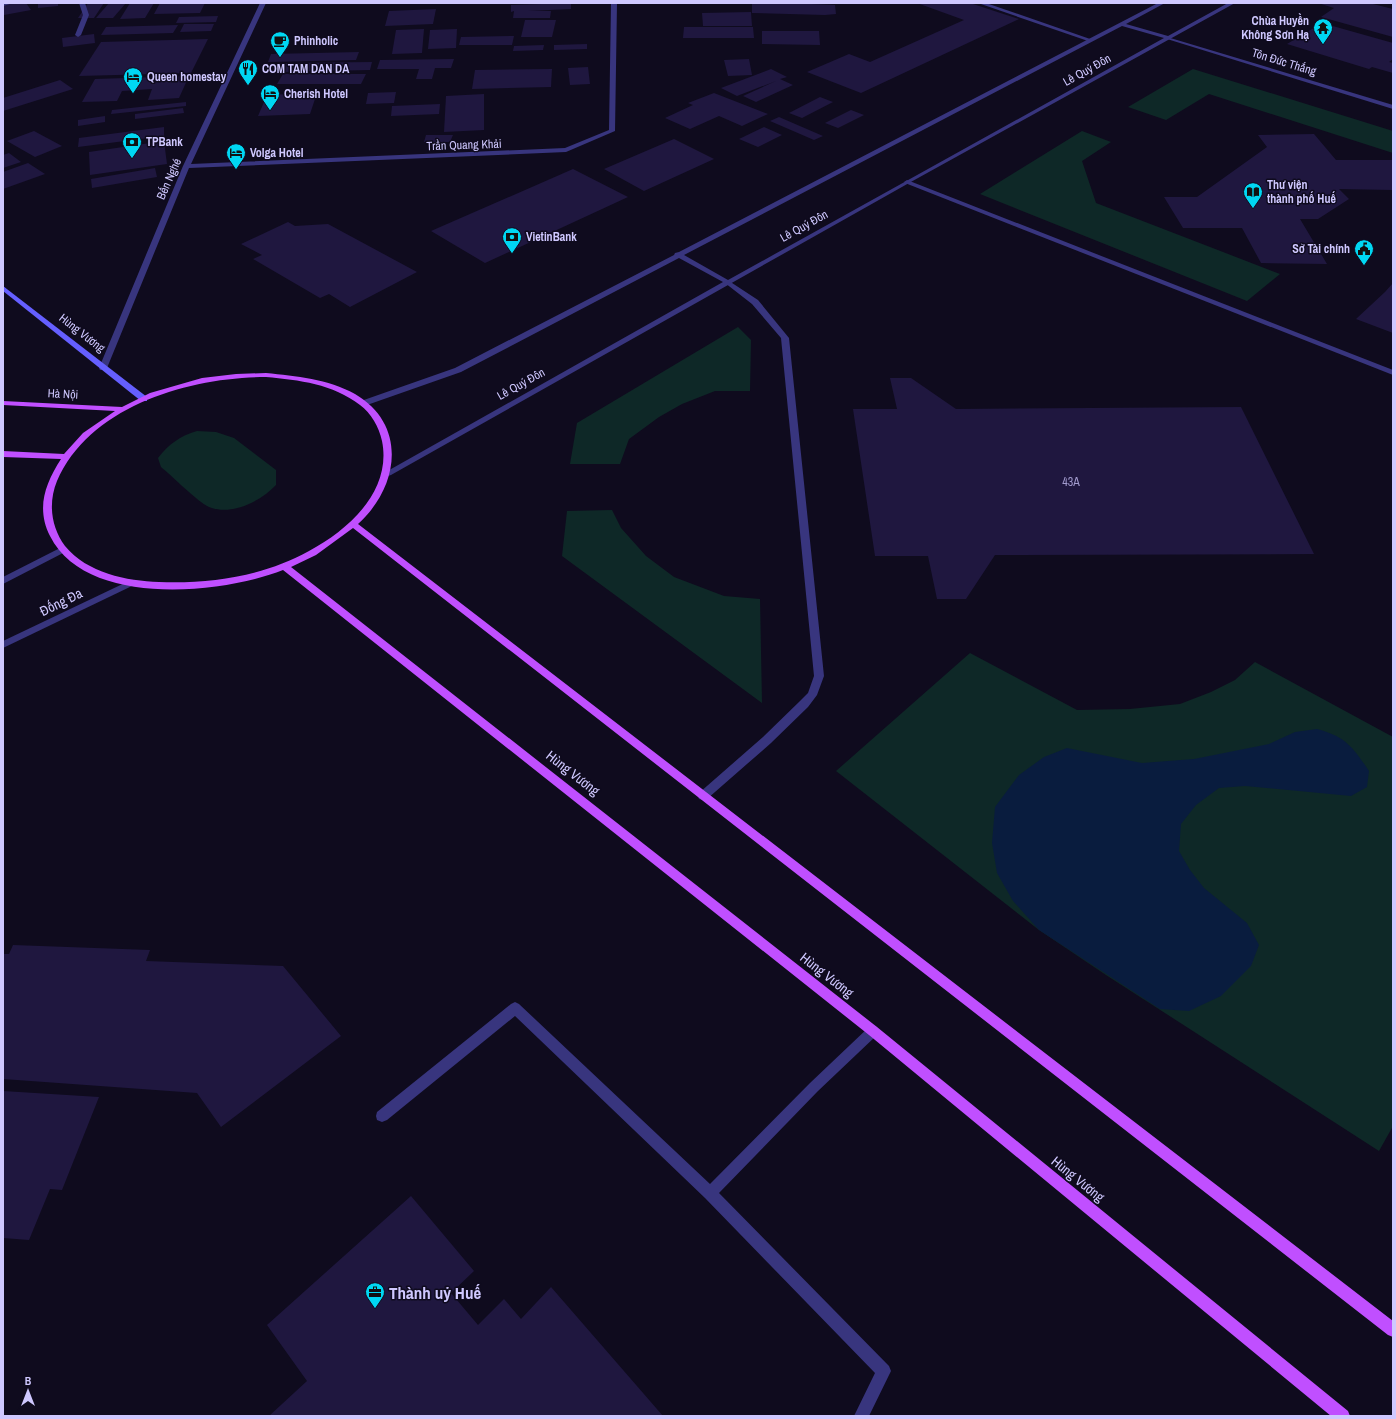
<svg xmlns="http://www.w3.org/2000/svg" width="1396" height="1419" font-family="'Archivo Narrow',sans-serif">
	<rect width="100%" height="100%" fill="#0f0b1e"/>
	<g fill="#0e2827">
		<path d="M1193,69L1393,131V153L1209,94L1166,120L1128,107Z"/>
		<path d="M1082,131L1111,142L1082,161L1096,203L1280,274L1247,301L980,194Z"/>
		<path d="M738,327L751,340L750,391H715L682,404L659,417L629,439L620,464H570L577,423Z"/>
		<path d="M197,431L216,432L234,438L276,470V485C260,502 231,516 209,507C198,502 172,476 161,467L158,458C169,444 180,436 197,431Z"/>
		<path d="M612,510L621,528L646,556L674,577L724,596L760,599L762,703L562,556L567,511Z"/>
		<path d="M970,653L1077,710L1130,709L1180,704L1211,692L1235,680L1255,662L1393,737V1126L1379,1151L1106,975L1039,930L836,771Z"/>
	</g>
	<path fill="#091c3e" d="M1317,729C1346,737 1352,746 1369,771L1367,787L1351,796L1245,786L1219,788L1196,805L1181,824L1179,851L1190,870L1204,888L1247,923L1259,945L1251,966L1221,996L1189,1011L1160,1009L1039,930L1013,901L997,873L992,843L995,807L1019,775L1044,757L1067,748L1142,763L1194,759L1269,744L1295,732Z"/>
	<g fill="#1f173f">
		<path d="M11,3H26L31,10L4,15L3,4Z"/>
		<path d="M38,3H58V6L38,8Z"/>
		<path d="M88,3H104L94,18H78Z"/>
		<path d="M109,3H126L113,18H96Z"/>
		<path d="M130,3H154L145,18L120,19Z"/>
		<path d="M160,3H205L200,13L154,14Z"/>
		<path d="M571,3V9L528,11H551L550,18H513L514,11L511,12V5Z"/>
		<path d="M789,3L835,5L836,14L825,15L752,13V4Z"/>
		<path d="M917,3H970L1019,19L861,93L807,72L849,54L870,62L964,20Z"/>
		<path d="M1318,3H1369L1393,9V37L1321,17L1334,8Z"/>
		<path d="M436,9L433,24L385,26L389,11Z"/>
		<path d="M751,12L752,26H703L702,13Z"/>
		<path d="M218,16L216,22L176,23L179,17Z"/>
		<path d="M525,20H556L552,37H521Z"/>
		<path d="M1322,23L1393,43V59L1389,62L1393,63V73L1372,67L1369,69L1287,44Z"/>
		<path d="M184,24H214L211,31L180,32Z"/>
		<path d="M178,25L173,33L101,35L106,27Z"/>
		<path d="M684,27H753L754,38H683Z"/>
		<path d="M424,29L422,53L392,54L396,30Z"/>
		<path d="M457,29L456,48L428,49L430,30Z"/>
		<path d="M762,31H819L820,45L762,44Z"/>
		<path d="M94,34L95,43L63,47L62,38Z"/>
		<path d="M514,36L512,45H459L461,37Z"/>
		<path d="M208,39L191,73L79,76L101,42Z"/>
		<path d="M587,44V49L554,50V45Z"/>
		<path d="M544,45L543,50L513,51L514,46Z"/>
		<path d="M359,52L356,60L268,62L271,54Z"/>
		<path d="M454,59L451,68H435L432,79H416L419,69H377L380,60Z"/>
		<path d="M749,59L752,75L728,76L724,60Z"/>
		<path d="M372,62L370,70L282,72L286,63Z"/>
		<path d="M588,67L590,84L570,85L568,68Z"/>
		<path d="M552,69L551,87L472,89L475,70Z"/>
		<path d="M771,69L787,77L780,79L793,85L756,102L743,96L776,81L737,96L721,88Z"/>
		<path d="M283,74H366L361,84H277Z"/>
		<path d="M189,76L179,98L148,100L152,89L122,91L117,101L82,102L95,79Z"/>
		<path d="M60,80L73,89L3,111V98Z"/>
		<path d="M396,92L394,103L366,104L368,93Z"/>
		<path d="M317,93L310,114L258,116L267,95Z"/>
		<path d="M714,93L768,114L742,126L719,116L690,129L665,118L693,105L688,103Z"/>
		<path d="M484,94V130L444,132L446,96Z"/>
		<path d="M820,97L833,102L802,118L789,113Z"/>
		<path d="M186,102V106L111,114L112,110Z"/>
		<path d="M440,104L439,114L391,116L392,106Z"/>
		<path d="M183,108L184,113L135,119V114Z"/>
		<path d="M851,110L864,115L838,128L825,123Z"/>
		<path d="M105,116V122L78,126V120Z"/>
		<path d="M779,117L823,136L814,140L770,121Z"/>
		<path d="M164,127V136L78,147L79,138Z"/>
		<path d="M764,127L782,135L758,147L739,139Z"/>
		<path d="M34,131L62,146L35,157L7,141Z"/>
		<path d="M1314,134L1336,160H1393V190L1339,189L1349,199L1318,219H1300L1327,264L1261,263L1242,228H1183L1164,197H1197L1267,147L1258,135Z"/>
		<path d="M426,135H453L450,142H424Z"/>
		<path d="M674,139L714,159L644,191L604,169Z"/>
		<path d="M164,141L167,164L90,175L89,152Z"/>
		<path d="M9,153L21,162L3,168V155Z"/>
		<path d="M28,163L45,174L3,189V172Z"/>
		<path d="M155,168L157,177L92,188L91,179Z"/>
		<path d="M573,169L628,197L485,263L431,231Z"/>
		<path d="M288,222L295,226L328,224L417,272L350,307L329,294L320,298L253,259L262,255L241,244Z"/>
		<path d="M1393,283V333L1356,319L1385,292Z"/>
		<path d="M890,378H911L956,409L1241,407L1314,554L995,555L966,599H937L928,556H875L853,409H897Z"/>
		<path d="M13,945L150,950L146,961L283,966L341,1036L221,1127L197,1093L3,1079V954H9Z"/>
		<path d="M3,1091L99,1097L62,1190L50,1189L29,1240L3,1238Z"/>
		<path d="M411,1196L474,1271L451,1293L478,1325L504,1299L521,1319L551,1287L663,1416H269L307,1381L267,1325Z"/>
	</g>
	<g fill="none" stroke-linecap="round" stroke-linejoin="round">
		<g fill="#38357e" fill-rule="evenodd">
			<path d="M3,3H13L3,6Z"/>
			<path d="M79,3H85L89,15L81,35L78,37L75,35L83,15Z"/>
			<path d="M725,281H729L758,300L789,338L824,676L817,695L808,707L771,743L707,799L703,800L699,799L698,796L699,793L763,737L800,701L808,693L814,676L781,338L752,304L725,283Z"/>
			<path d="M515,1002L519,1004L710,1184L810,1083L869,1027L873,1025L877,1027L879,1031L877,1035L818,1091L719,1193L889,1366L891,1371L869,1416H854L875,1373L705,1198L515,1016L387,1120L382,1122L377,1120L376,1116L377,1112L511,1004Z"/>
		</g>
		<g fill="#38357e" fill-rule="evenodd">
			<path d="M260,3H266L191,164L565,148L609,130L611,3H617L615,131L566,152L189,168L107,368L106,370H100L99,368L183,166Z"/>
			<path d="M978,3H986L1093,40L1088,41Z"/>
			<path d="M1167,37L1393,105V109L1167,39Z"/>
			<path d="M907,180L1393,370V375L905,183L904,182Z"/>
		</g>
		<g fill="#38357e" fill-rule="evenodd">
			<path d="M1158,3H1165L1126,24L1168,36L1228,3H1235L909,183L391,475L388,476L384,473L723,282L679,258L461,372L367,405H361V401L455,368L674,255L675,253L679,252ZM1122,26L1164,38L728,280L684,255Z"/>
			<path d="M62,547L66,550L65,552L3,584V577Z"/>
			<path d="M131,580L134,581L136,583L134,585L3,648V641Z"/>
		</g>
		<path fill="#655fff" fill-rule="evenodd" d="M3,286L147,397V401H141L3,291Z"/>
		<path fill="#c04fff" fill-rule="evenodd" d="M266,373C296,376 328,379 355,394C408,425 399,487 358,524L1393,1321V1337L1388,1335L353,528L316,555L291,567L877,1027L1348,1411L1350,1416H1331L869,1035L283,570C222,594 86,608 50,536C36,508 45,484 61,459L3,457V451L64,454L83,433L115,411L3,405V401L122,407L150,393L202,378L236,374ZM266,377C299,380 333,384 360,405C371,413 379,427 382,441C392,490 350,529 309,551C264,576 211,584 159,582C127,581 87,573 65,546C51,527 48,503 57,481C90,405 191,377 266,377Z"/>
	</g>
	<defs>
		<symbol id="temple-pin" viewBox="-11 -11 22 30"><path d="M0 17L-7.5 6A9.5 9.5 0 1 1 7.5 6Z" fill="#00d7f3" stroke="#0f0b1e"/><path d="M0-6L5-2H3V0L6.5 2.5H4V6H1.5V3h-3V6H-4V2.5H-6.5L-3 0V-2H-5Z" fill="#111"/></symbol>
		<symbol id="cafe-pin" viewBox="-11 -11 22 30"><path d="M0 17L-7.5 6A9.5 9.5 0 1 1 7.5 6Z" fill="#00d7f3" stroke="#0f0b1e"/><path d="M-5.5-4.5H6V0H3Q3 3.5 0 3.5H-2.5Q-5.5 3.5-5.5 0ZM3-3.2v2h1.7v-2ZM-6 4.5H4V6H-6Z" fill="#111"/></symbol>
		<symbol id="restaurant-pin" viewBox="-11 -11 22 30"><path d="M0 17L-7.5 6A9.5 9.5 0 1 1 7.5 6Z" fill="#00d7f3" stroke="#0f0b1e"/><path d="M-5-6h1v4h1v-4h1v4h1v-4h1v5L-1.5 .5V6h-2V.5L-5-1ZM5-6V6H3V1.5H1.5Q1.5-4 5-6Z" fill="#111"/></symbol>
		<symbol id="hotel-pin" viewBox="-11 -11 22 30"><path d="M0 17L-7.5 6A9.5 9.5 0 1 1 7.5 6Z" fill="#00d7f3" stroke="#0f0b1e"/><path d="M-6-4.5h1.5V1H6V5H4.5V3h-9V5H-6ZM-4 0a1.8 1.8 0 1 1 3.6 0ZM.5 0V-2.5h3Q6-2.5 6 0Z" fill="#111"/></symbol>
		<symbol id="bank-pin" viewBox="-11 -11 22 30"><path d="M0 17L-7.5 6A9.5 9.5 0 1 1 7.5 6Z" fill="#00d7f3" stroke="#0f0b1e"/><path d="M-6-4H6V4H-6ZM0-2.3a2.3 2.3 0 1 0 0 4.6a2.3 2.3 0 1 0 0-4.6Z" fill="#111"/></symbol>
		<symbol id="library-pin" viewBox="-11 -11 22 30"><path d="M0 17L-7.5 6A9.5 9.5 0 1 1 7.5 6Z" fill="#00d7f3" stroke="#0f0b1e"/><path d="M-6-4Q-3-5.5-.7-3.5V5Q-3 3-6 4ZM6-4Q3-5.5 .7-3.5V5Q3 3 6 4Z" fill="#111"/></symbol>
		<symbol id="civic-pin" viewBox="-11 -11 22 30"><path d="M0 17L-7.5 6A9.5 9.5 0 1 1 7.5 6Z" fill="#00d7f3" stroke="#0f0b1e"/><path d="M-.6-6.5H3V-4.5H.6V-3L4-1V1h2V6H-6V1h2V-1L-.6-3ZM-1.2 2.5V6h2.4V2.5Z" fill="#111"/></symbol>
		<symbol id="office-pin" viewBox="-11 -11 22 30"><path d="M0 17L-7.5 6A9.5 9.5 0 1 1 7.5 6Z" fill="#00d7f3" stroke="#0f0b1e"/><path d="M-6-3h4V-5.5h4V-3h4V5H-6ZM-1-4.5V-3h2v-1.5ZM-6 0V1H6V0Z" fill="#111"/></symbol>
	</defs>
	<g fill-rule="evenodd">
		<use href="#temple-pin" x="1312" y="17" width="22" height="30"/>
		<use href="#cafe-pin" x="269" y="30" width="22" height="30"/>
		<use href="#restaurant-pin" x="237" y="58" width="22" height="30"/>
		<use href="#hotel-pin" x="122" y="66" width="22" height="30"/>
		<use href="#hotel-pin" x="259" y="83" width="22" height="30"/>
		<use href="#bank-pin" x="121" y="131" width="22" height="30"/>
		<use href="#hotel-pin" x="225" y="142" width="22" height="30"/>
		<use href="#library-pin" x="1242" y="181" width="22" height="30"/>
		<use href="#bank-pin" x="501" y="226" width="22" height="30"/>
		<use href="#civic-pin" x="1353" y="238" width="22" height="30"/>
		<use href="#office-pin" x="364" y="1281" width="22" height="30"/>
	</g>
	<g text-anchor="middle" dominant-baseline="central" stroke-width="3" stroke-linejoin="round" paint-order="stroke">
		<g font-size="12" font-weight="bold" fill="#cfc8ff" stroke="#0f0b1e" text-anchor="start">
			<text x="1309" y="21" text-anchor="end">Chùa Huyền<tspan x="1309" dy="14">Không Sơn Hạ</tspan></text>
			<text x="294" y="41">Phinholic</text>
			<text x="262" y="69">COM TAM DAN DA</text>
			<text x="147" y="77">Queen homestay</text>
			<text x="284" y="94">Cherish Hotel</text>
			<text x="146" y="142">TPBank</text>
			<text x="250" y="153">Volga Hotel</text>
			<text x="1267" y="185">Thư viện<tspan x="1267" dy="14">thành phố Huế</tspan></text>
			<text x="526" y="237">VietinBank</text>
			<text x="1350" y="249" text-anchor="end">Sở Tài chính</text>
		</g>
		<g font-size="12" fill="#cfc8ff" stroke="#0f0b1e">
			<text transform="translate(1284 62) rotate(17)">Tôn Đức Thắng</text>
			<text transform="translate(1087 70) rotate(-29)">Lê Quý Đôn</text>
			<text transform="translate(464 145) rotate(-2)">Trần Quang Khải</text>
			<text transform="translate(169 179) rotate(-66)">Bến Nghé</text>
			<text transform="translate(804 226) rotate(-29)">Lê Quý Đôn</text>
			<text transform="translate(82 333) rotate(38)">Hùng Vương</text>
			<text transform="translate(521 384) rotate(-29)">Lê Quý Đôn</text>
			<text transform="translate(63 394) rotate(3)">Hà Nội</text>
		</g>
		<g font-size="12" fill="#a39ccf">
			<text x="1071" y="482">43A</text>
		</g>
		<g font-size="14" fill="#cfc8ff" stroke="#0f0b1e">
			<text transform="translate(61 602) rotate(-26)">Đống Đa</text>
			<text transform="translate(573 773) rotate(38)">Hùng Vương</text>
			<text transform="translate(827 975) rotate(38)">Hùng Vương</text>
			<text transform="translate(1078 1179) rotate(39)">Hùng Vương</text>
		</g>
		<g font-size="17" font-weight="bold" fill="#cfc8ff" stroke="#0f0b1e" text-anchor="start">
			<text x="389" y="1292">Thành uỷ Huế</text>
		</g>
	</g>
	<rect width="1396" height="1419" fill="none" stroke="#cfc8ff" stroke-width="8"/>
	<g transform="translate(28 1391)" stroke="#0f0b1e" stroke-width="3" paint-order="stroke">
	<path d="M0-3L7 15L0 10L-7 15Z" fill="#cfc8ff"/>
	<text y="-6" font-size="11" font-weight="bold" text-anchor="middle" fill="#cfc8ff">B</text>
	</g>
</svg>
